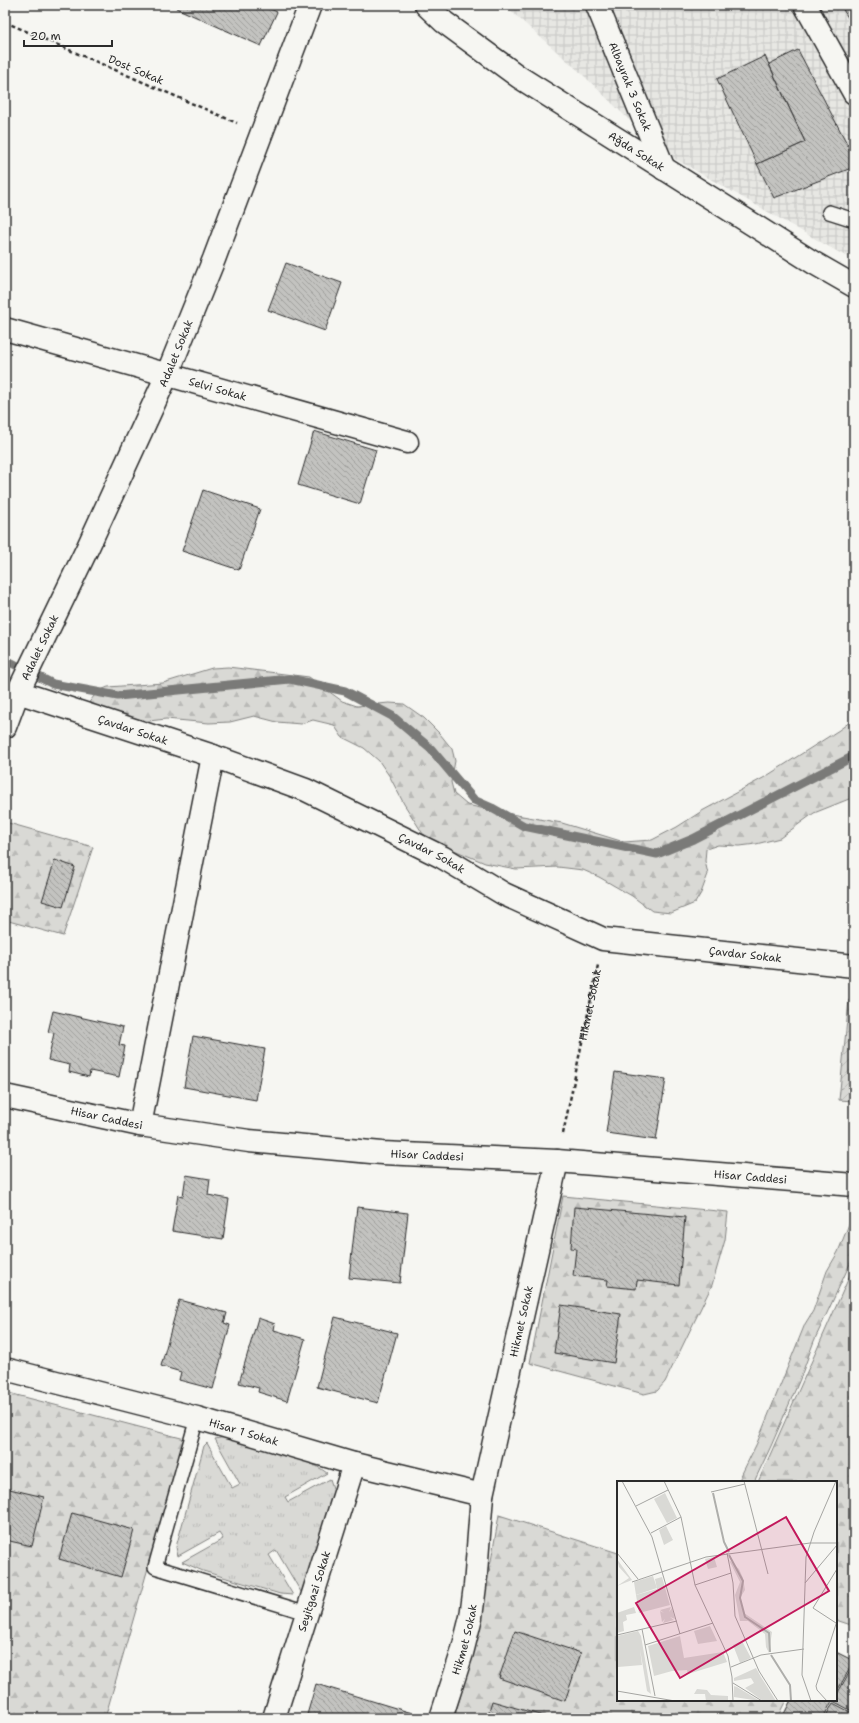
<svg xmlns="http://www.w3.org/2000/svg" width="859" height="1723" font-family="'Shantell Sans',sans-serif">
	<defs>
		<pattern id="industrial-grid" width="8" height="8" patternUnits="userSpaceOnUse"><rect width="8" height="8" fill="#e7e7e3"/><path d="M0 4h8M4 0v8" fill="none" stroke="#c6c6c3"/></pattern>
		<pattern id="grass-tufts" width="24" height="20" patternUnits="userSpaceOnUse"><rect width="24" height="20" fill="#d9d9d5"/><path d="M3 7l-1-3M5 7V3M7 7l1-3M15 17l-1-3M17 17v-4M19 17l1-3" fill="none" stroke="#babab7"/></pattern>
		<pattern id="forest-firs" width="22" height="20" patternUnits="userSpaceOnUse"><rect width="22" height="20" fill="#d9d9d5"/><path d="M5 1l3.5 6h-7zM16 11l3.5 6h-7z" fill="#babab7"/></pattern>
		<pattern id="garden-furrows" width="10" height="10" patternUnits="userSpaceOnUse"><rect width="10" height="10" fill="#d9d9d5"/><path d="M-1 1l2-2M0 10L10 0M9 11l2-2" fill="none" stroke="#babab7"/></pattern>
		<pattern id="building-back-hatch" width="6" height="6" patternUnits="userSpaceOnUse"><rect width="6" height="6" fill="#c3c3c0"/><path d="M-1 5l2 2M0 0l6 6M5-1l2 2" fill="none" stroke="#9f9f9c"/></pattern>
	</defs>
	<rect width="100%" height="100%" fill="#f6f6f2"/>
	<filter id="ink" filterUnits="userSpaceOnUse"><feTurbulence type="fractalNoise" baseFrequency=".025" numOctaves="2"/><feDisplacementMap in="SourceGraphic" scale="8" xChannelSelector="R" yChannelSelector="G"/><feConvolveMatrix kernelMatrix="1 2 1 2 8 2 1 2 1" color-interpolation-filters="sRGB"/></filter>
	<g filter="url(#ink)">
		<path fill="url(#industrial-grid)" d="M504,5H854V261L661,151L581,73Z"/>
		<path fill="url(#grass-tufts)" stroke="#828280" d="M225,1437C255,1446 302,1454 327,1473L285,1497L288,1502L330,1479L334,1491L332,1501L303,1589L301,1592L276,1550L269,1555L293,1595L280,1594L203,1571L182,1562L223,1539L219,1533L178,1556L176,1547L204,1446L207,1443L232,1488L240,1484L215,1439Z"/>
		<g fill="url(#forest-firs)" stroke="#828280">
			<path d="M228,667L309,677L342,701L357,706L389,703L404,704L424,718L440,734L452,749L455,761L451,782L454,794L467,805L494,811L562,823L624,842L652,840L677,827L702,811L765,777L839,730L854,719V797L814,813L780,838L756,844L740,846L718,845L706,849L705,861L708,874L701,893L695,903L671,913L652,911L632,896L599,877L583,870L558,867L516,869L485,863L435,842L423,834L404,804L390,777L379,761L364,748L342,737L334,725L313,720L301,724L277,722L254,716L230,722L209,723L166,719L140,722L87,705L98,691L108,687L163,683L212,668Z"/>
			<path d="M5,822L93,847L63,936L5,920Z"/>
			<path d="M563,1196L728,1212L725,1240L712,1285L665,1382L657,1391L644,1394L530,1363Z"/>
			<path d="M854,1215V1255L814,1341L800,1379L771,1446L754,1482H738L757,1443L805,1324L813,1311L827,1271L838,1252L849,1224Z"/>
			<path d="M854,1266V1626L836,1620V1482H758Z"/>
			<path d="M5,1392L185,1439L105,1718H16L5,1714Z"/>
			<path d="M499,1515L618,1553V1700H786L777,1718H454L478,1636Z"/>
		</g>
		<path fill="url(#garden-furrows)" stroke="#828280" d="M849,1000H854V1101L839,1100Z"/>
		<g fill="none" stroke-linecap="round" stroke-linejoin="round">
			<path stroke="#7a7a78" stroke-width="9" d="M5,661H8L53,684L118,696L290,679L345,691L392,716L431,749L474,800L492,808L524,826L657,854L693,839L854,756"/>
		</g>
		<g fill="url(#building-back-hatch)" stroke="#2b2b2b">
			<path d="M178,5H262L277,12L261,46L176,8Z"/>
			<path d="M840,5H854V27Z"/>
			<path d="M798,50L854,157V167L774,198L757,164L805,142L769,64Z"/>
			<path d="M765,56L805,142L757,164L717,79Z"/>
			<path d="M286,263L342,283L325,331L268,310Z"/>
			<path d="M314,431L376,450L360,504L298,485Z"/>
			<path d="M203,490L260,509L239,570L182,551Z"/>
			<path d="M55,860L75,867L63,907L42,901Z"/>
			<path d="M53,1011L123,1027L119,1045L125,1046L119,1077L90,1071L89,1077L69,1072L70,1065L48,1060L54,1033L48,1032Z"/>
			<path d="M193,1036L265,1049L256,1100L184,1087Z"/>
			<path d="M615,1072L666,1079L656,1140L606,1133Z"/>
			<path d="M186,1175L210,1179L208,1195L229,1199L223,1239L172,1231L178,1195L183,1196Z"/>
			<path d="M357,1207L408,1213L400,1283L349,1278Z"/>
			<path d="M574,1207L685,1217L679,1285L637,1280L636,1289L607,1286L608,1280L573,1276L576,1249L571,1248Z"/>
			<path d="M179,1300L227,1313L224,1323L230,1325L213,1389L179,1380L181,1372L161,1366Z"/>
			<path d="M561,1305L621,1314L614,1363L554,1353Z"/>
			<path d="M335,1317L397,1333L378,1403L317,1387Z"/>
			<path d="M258,1318L275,1324L274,1330L305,1339L287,1401L258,1392L259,1388L239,1383Z"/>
			<path d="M5,1488L44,1497L32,1546L5,1540Z"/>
			<path d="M72,1513L134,1530L121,1577L59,1559Z"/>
			<path d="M515,1631L581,1653L565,1701L499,1678Z"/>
			<path d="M836,1652L854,1661L836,1693Z"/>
			<path d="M854,1664V1712L833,1701L836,1700V1696Z"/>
			<path d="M316,1684L412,1713L410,1718H306Z"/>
			<path d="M791,1700H831L832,1701L823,1718H782Z"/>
			<path d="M492,1701L551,1718H487Z"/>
			<path d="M833,1703L854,1714V1718H825Z"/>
		</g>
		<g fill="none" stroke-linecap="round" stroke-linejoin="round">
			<defs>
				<g id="service">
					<path d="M829,212L854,220"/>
					<path d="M197,1418L155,1567L307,1613"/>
				</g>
				<g id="minor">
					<path id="s2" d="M426,5L444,22L519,77L814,263L854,286"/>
					<path id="s3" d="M597,5L664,169"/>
					<path d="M805,5L854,93"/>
					<path id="s4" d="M5,329L407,442"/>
					<path id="s5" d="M18,692L213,756L306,790L442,857L504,894L603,939L854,966"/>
					<path id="s6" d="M5,727L18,692L88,547L167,375L214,259L310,5"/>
					<path d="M140,1125L213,756"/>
					<path id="s7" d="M5,1369L197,1418L354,1464L482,1495"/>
					<path id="s8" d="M274,1718L354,1464"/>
					<path id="s9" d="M441,1718L462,1653L471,1617L475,1586L482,1495L557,1161"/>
				</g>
				<g id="tertiary">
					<path id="s10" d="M5,1096L140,1125L249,1141L382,1153L557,1161L854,1185"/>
				</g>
			</defs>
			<use href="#service" stroke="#2b2b2b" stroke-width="16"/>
			<use href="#minor" stroke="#2b2b2b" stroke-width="25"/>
			<use href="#tertiary" stroke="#2b2b2b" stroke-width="25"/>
			<g stroke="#2b2b2b" stroke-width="2.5" stroke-dasharray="4 3" stroke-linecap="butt">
				<path d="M5,22L237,123"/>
				<path id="s1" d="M563,1134L598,965"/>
			</g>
			<use href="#service" stroke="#f6f6f2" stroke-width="13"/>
			<use href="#minor" stroke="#f6f6f2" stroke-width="22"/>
			<use href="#tertiary" stroke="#f6f6f2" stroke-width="22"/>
		</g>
	</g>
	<g text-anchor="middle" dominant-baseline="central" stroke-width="3" stroke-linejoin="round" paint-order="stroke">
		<g font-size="11" fill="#2b2b2b" stroke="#f6f6f2">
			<text transform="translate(136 70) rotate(23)">Dost Sokak</text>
			<text stroke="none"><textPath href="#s3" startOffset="88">Albayrak 3 Sokak</textPath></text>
			<text stroke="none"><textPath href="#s2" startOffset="257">Ağda Sokak</textPath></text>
			<text stroke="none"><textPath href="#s6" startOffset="411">Adalet Sokak</textPath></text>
			<text stroke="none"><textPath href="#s4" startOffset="221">Selvi Sokak</textPath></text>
			<text stroke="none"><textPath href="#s6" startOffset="87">Adalet Sokak</textPath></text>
			<text stroke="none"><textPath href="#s5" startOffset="121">Çavdar Sokak</textPath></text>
			<text stroke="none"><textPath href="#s5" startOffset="445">Çavdar Sokak</textPath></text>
			<text stroke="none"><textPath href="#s5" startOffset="780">Çavdar Sokak</textPath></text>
			<text stroke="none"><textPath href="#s1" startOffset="132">Hikmet Sokak</textPath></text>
			<text stroke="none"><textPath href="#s10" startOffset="104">Hisar Caddesi</textPath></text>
			<text stroke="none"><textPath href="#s10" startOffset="427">Hisar Caddesi</textPath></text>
			<text stroke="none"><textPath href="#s10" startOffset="751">Hisar Caddesi</textPath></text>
			<text stroke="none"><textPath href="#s9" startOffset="406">Hikmet Sokak</textPath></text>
			<text stroke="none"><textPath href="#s7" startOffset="247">Hisar 1 Sokak</textPath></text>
			<text stroke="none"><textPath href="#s8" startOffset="133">Seyitgazi Sokak</textPath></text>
			<text stroke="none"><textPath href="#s9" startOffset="82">Hikmet Sokak</textPath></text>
		</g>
	</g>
	<g transform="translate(617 1481)">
		<rect width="220" height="220" fill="#f6f6f2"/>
		<path d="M54,126L52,131L55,127L58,138L53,136L57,139L46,142L48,138L45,141L43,130L47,132L43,129Z" fill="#d9d9d5"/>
		<path d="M48,12L60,37L50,42L37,18ZM49,45L56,59L47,64L42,49ZM97,76L100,86L91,88L88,78ZM0,78L15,99L0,105L12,97L2,86ZM112,79L122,88L126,97L128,109L123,117L127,132L155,151L152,172L149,166L148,153L131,140H123L118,114L123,101ZM45,96L53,124L22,132L19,114L40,108L38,98ZM93,145L100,160L81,163L77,150ZM21,150L24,155L34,213L30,210L23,168L25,184L1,186L0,194V155ZM63,155L67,177L106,171L110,181L71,193L70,189L55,190L37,195L31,165ZM80,208L90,209L94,214L111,215V220H89L88,213H77Z" fill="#d9d9d5"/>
		<path d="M36,95L40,107L19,114L17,101ZM17,126L19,132L9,134L10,139L6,141L7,150L0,152V132ZM125,160L134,177L123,182L116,164ZM139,187L144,196L159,220H146L128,207L137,202L134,197L117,200V197ZM117,205L120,206L143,220L117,216Z" fill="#d9d9d5"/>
		<path fill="none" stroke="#aeaeab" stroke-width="2" d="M96,12L107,61L112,71M112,74L126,100L123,117L128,136L152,152L153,171M154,174L173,204L174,220"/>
		<path fill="none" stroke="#a5a5a2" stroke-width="1" d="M5,0L35,56L63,153M47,0L64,36L78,104L111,175L115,196L116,220M127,0L151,93M94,11L128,3M19,25L51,9M34,52L64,36M0,72L21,98M110,72L116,102L118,135L142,190L161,220M15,101L89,76L193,62H220M188,102L220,64M78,104L114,92M219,142L196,127L220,88M25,148L38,215M0,154L60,140M28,164L96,142M114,186L144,174L187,168M116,202L145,220M0,210L58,220M194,220L185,194L189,76L197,51L219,0M210,220L200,209L199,205L220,140"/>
		<path fill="#c2185b" fill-opacity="0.15" stroke="#c2185b" stroke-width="2" d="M169,36L212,110L63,197L19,122Z"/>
		<rect width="220" height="220" fill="none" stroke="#2b2b2b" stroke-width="2"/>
	</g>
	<rect width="859" height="1723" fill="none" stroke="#f6f6f2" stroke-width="20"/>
	<rect x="10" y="10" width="839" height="1703" fill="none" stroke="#2b2b2b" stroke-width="1.5" filter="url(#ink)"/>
	<path d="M24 40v6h88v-6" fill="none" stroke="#2b2b2b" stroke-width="2"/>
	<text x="30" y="40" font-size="12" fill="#2b2b2b" stroke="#f6f6f2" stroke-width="3" paint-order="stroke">20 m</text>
</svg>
